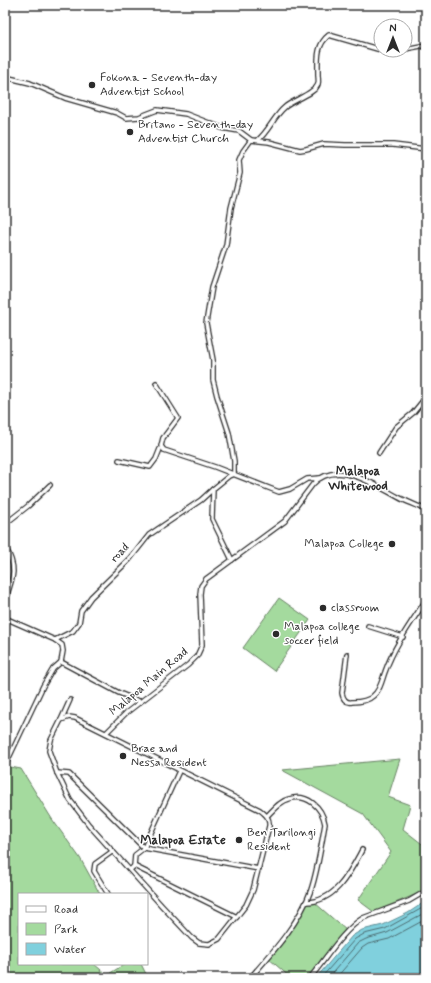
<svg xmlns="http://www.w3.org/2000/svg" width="431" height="983" font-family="Mynerve,sans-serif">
	<rect width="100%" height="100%" fill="#fff"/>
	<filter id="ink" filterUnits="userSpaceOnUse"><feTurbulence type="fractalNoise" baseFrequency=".025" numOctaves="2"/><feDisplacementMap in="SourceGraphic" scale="8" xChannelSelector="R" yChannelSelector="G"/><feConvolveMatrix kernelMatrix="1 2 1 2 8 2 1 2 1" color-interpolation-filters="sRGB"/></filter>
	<g filter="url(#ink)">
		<g fill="#a4da9e" stroke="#688264">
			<path d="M279,598L310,620L274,671L243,648Z"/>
			<path d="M400,759L388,797L410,805L403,829L426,847V887L419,893L374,912L358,900L391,852L363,814L282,770Z"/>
			<path d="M5,766L21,769L52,819L80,858L100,894H19V964H94L107,975L125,964H141L148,978H5Z"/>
			<path d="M306,902H314L347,931L307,978H291L268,958L286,936Z"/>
		</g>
		<path fill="#80d0dd" stroke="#5e8e96" d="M426,901V978H316L352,936L362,930L383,925L408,913Z"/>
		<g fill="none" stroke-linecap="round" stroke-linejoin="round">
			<g stroke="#4d6d72" stroke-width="1">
				<path d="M321,978L355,939L364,934L385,929L426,906"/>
				<path d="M328,978L358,943L366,939L387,933L426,912"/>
				<path d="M336,978L362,948L368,944L389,939L426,919"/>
			</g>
			<defs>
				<g id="minor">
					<path d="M405,49L426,45"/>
					<path d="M382,50L390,52L400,50"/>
					<path d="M5,77L30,83L65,98L117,113L126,118L139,117L157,110L186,114L222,128L239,131L251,140"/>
					<path d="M258,140C269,131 274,116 285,107C293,100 316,93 318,84C319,81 318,78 318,75C318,60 316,45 329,35L381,50"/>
					<path d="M156,383L178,418L163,438L161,446L164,450L215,467L279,492L290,489L307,479L320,478"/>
					<path d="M379,453L396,427L413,413L426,397"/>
					<path d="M119,460L150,467L156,459L160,449"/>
					<path d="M234,474V461L229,433L217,396L213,380V360L206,323L212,287L226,245L231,208L240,173L239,160L243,151L251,140L269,142L300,150L306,149L324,144L345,145H393L426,149"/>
					<path d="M5,524L28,506L50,485"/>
					<path d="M5,547C18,568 13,578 5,600"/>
					<path d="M232,560L212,519L213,489L229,476L234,474"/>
					<path d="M5,618L55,640L62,645L63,651L61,662L53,669L43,686L5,766"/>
					<path d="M368,626L403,637"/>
					<path d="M55,640L73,631L79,623L81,611L91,597L130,559L149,535L201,500L213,489"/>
					<path d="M347,654L342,693C343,699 346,703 352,702C358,702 368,701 373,696C380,691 382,680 385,672C394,646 411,623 426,600"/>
					<path d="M61,662L119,693L139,701"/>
					<path d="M69,717L75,718L260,810C266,815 270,818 269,826L253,890L246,905L219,939L209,944L199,943L192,938L162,906L89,825L70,800L57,773L49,751L51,740L61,720Z"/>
					<path d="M61,720L70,700"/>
					<path d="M106,733L126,713L188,665L197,656L202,645L200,594L201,586L206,579L285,521L313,484C337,459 374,484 398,497C407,502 417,505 426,510"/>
					<path d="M57,773L69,774L144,848L259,869"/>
					<path d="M134,866L237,917"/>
					<path d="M130,870L134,866L135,855L144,848L179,771"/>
					<path d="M108,894L94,871L95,864L113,851"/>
					<path d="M306,902C336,902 350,872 362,850"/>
					<path d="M250,978C272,953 300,922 311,890C318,869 321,846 325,824C322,807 307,793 289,799C280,801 273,810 267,816"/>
					<path d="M310,978C325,960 343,930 363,918L409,901L426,891"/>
				</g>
			</defs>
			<use href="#minor" stroke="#2b2b2b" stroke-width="6"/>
			<use href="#minor" stroke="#fff" stroke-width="3.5"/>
		</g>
	</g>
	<g fill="#2b2b2b" stroke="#fff" stroke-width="1.5">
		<circle cx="92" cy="85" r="4"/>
		<circle cx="130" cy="132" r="4"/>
		<circle cx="392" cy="544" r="4"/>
		<circle cx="323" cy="608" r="4"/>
		<circle cx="276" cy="634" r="4"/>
		<circle cx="123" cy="756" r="4"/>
		<circle cx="239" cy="840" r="4"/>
	</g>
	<g text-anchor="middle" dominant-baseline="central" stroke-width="3" stroke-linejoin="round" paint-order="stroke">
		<g font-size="12" fill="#2b2b2b" stroke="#fff" text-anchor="start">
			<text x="100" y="78">Fokona - Seventh-day<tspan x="100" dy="14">Adventist School</tspan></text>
			<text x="138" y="125">Britano - Seventh-day<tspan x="138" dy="14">Adventist Church</tspan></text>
			<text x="384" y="544" text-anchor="end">Malapoa College</text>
			<text x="331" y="608">classroom</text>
			<text x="284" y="627">Malapoa college<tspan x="284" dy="14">soccer field</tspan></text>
			<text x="131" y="749">Brae and<tspan x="131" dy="14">Nessa Resident</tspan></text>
			<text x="247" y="833">Ben Tarilongi<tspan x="247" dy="14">Resident</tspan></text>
		</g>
		<g font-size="12" fill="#2b2b2b" stroke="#fff">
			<text transform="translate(120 553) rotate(-46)">road</text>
			<text transform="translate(149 682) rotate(-40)">Malapoa Main Road</text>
		</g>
		<g font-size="13" font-weight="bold" fill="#2b2b2b" stroke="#fff">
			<text x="358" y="471">Malapoa<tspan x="358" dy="15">Whitewood</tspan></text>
			<text x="183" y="840">Malapoa Estate</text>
		</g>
	</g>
	<rect width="431" height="983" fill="none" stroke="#fff" stroke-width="20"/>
	<rect x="10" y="10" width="411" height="963" fill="none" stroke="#2b2b2b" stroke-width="1.5" filter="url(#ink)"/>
	<rect x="18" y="893" width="130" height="72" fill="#ffffff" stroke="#aaaaaa"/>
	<rect x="26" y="906" width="20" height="6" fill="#ffffff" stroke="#aaaaaa"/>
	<text x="54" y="913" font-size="12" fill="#2b2b2b">Road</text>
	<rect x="26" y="923" width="20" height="12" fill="#a4da9e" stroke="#aaaaaa"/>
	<text x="54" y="933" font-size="12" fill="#2b2b2b">Park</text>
	<rect x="26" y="943" width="20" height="12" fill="#80d0dd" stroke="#aaaaaa"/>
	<text x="54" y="953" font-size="12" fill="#2b2b2b">Water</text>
	<g transform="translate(393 38)"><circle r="19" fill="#ffffff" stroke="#aaaaaa"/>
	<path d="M0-3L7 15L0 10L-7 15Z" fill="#2b2b2b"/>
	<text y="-6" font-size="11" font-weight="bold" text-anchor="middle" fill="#2b2b2b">N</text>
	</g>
</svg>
